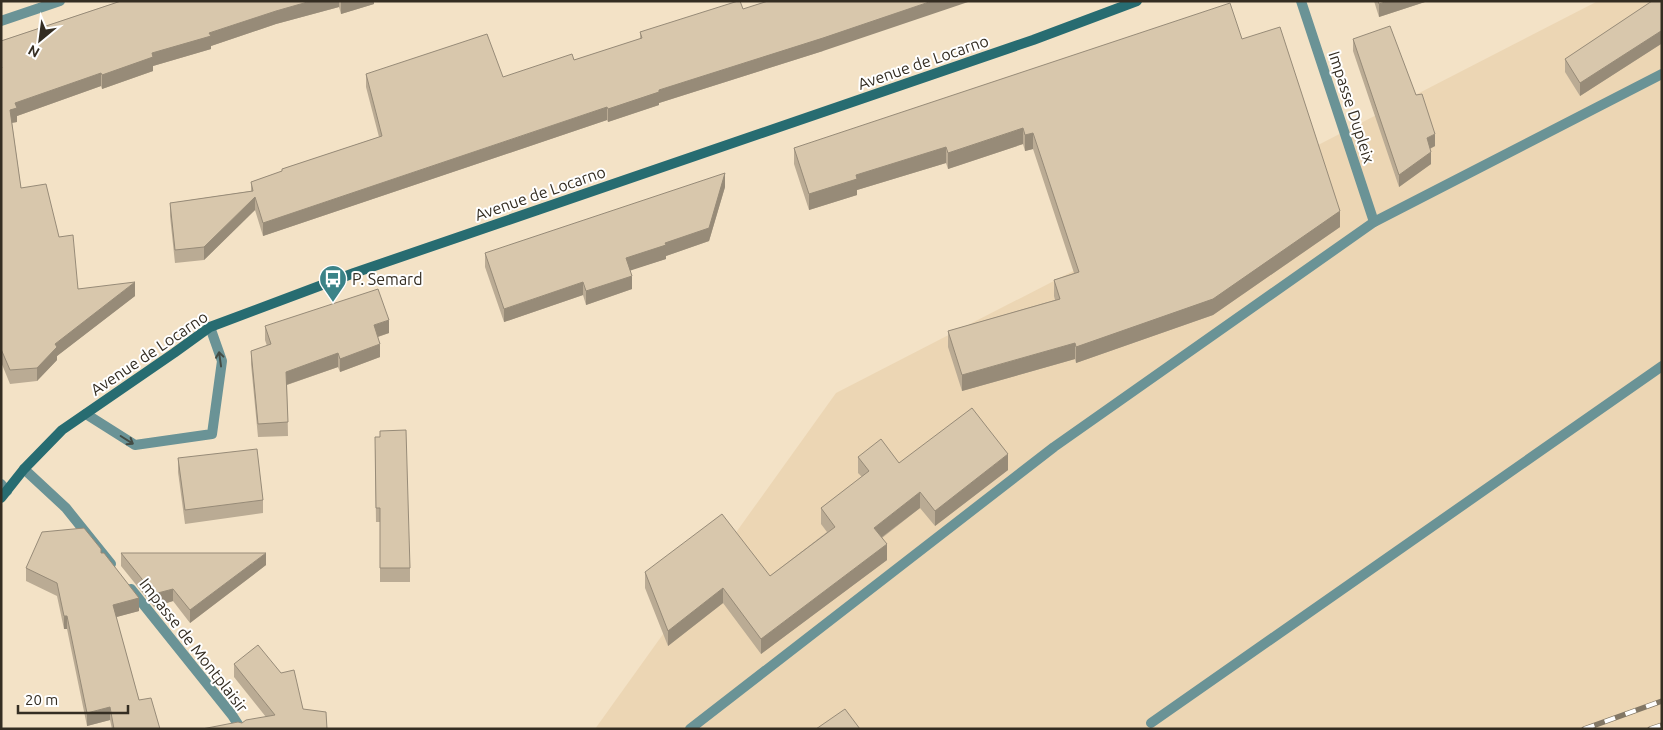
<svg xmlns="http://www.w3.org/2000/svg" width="1663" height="730" font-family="Ubuntu,sans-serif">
	<rect width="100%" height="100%" fill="#f3e2c6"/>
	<path fill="#ecd6b4" d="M1598,1H1662V729H595L836,393Z"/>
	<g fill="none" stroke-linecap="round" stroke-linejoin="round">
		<g stroke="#6a9396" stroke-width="10">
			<path d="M86,414L135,445L212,434L222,361L210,327"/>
			<path d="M1151,723L1662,366"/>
			<path d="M690,729L1054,447L1374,222L1662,74"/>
		</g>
		<g stroke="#6a9396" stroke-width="10">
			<path d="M1301,1L1374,222"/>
			<path d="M1,21L60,1"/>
			<path d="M24,469L66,508L111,564"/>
			<path d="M1,484L7,491"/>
			<path d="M131,589L232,715L241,729"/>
		</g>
		<path stroke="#276c71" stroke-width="10" d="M1,498L24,469L62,430L174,353L210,327L354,273L1033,40L1137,1"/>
		<defs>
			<g id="rail">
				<path d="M1584,729L1662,701"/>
				<path d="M1650,729L1662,725"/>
			</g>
		</defs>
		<use href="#rail" stroke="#827765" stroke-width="5.5"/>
		<use href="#rail" stroke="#fff" stroke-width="4" stroke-dasharray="11" stroke-linecap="butt"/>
	</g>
	<g fill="#baab94">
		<path d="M121,1H376L374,2V4L341,14L339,7L276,24L211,46V49L153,66V71L102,89L101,86L17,116V122L12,123L21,188L59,237L78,289L135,296L57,356V360L37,381L10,384L1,362V41Z"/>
		<path d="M1374,1H1428L1379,17Z"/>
		<path d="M1662,1V45L1661,44L1580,96L1565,72V59Z"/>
		<path d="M743,9L823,51L659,103V105L608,122L607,120L263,236L255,210L204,260L175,263L170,216V203L251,191V182L282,171V169L379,137L366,87V74L503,77L574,60L640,39V32Z"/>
		<path d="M1242,39L1340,227L1213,315L1076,363L1075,359L962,391L948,347V331L1055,300L1054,296V280L1074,273L1033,149L1025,151L1023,144L948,169L946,163L857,190V195L809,210L794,164V148Z"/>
		<path d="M1353,39L1435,146L1430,149L1431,164L1399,187L1353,51Z"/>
		<path d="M725,187L709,241L666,256V259L630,270L632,289L586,305L583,295L504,322L485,267V253Z"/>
		<path d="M265,326L389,333L378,337L380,357L340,372L338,367L287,385L288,436L258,437L251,364V351L267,346L265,340Z"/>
		<path d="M380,437L410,568V582H380V522H376L375,451Z"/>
		<path d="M858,457L899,463L1008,470L935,526L920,508L882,538L887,560L761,654L723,603L668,646L645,588V572L770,576L827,532L821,524V508L862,477L858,473Z"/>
		<path d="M178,458L263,500V513L185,524L178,472Z"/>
		<path d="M101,553L139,611L116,617L139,700L160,729H112L110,720L87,726L67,629H64L57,596L26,581V568Z"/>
		<path d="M121,553L266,565L190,623L173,601L154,607L121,566Z"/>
		<path d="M234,664L303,709L242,723L266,717L234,677Z"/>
	</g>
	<g fill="#978b78">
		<path d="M311,1H339V7L276,24L211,46V49L153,66V71L102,89V75L152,53L209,33L276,11Z"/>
		<path d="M341,1H376L374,2V4L341,14Z"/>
		<path d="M932,1H971L823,51L659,103V105L608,122V109L659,90Z"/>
		<path d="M1388,1H1428L1379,17V4Z"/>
		<path d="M1661,31V44L1580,96V83Z"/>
		<path d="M101,73V86L17,116V122L10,123V110L15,103Z"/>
		<path d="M607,107V120L263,236V223Z"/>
		<path d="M1023,128V144L948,169V153Z"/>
		<path d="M1033,133V149L1025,151V135Z"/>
		<path d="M1435,134V146L1427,150V138Z"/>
		<path d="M946,147V163L857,190V195L809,210V194L856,175Z"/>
		<path d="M1431,152V164L1399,187V175Z"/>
		<path d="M725,173V187L709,241L666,256V259L626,272V258L665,243Z"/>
		<path d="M255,197V210L204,260V247Z"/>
		<path d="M1340,211V227L1213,315L1076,363V347Z"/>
		<path d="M632,276V289L586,305V291Z"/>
		<path d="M135,282V296L57,356V360L37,381V368L55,344Z"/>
		<path d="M583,282V295L504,322V309Z"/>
		<path d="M389,320V333L374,338V325Z"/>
		<path d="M1075,343V359L962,391V375Z"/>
		<path d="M380,344V357L340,372V359Z"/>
		<path d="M338,353V367L286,385V372Z"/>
		<path d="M1008,454V470L935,526V511Z"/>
		<path d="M920,492V508L874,543V528Z"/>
		<path d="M887,544V560L761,654V639Z"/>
		<path d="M266,553V565L190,623V610Z"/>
		<path d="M723,588V603L668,646V631Z"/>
		<path d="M173,589V601L154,607V594Z"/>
		<path d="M139,598V611L113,618V605Z"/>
		<rect x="64" y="616" width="3" height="13"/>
		<path d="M110,707V720L87,726V713Z"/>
	</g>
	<g fill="#d8c7ac" stroke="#978b78">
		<path d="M121,1H311L276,11L209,33L211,36L152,53L153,57L102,75L101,73L15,103L17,108L10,110L21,188L46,184L59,237L73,235L78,289L135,282L55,344L57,347L37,368L10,370L1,349V68H2L1,65V41Z"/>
		<path d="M738,1H740L743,9L768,1H932L823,38L659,90V92L608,109L607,107L263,223L255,197L204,247L175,250L170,203L253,191L251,182L282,171V169L382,136L366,74L487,34L503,77L572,54L574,60L642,38L640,32Z"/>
		<path d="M1378,1H1388L1379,4Z"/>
		<path d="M1652,1H1662V32L1661,31L1580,83L1565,59Z"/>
		<path d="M1230,3L1242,39L1280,27L1340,211L1213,299L1076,347L1075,343L962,375L948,331L1060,299L1054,280L1079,272L1033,133L1025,135L1023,128L948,153L946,147L856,175L857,179L809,194L794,148Z"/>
		<path d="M1390,26L1416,95L1422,94L1435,134L1427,138L1431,152L1399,175L1353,39Z"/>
		<path d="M725,173L709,228L665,243L666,245L626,258L632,276L586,291L583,282L504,309L485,253Z"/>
		<path d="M378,289L389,320L374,325L380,344L340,359L338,353L286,372L288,422L258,424L251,351L271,344L265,326Z"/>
		<path d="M972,408L1008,454L935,511L920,492L874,528L887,544L761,639L723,588L668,631L645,572L722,514L770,576L835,527L821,508L869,471L858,457L881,439L899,463Z"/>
		<path d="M406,430L410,568H380V508H376L375,437H380V431Z"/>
		<path d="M257,449L263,500L185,510L178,458Z"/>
		<path d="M84,528L101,549V553H104L139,598L113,605L139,700L151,698L160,729H114L110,707L87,713L67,616H64L57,583L26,568L42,532Z"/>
		<path d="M121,553H266L190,610L173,589L154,594Z"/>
		<path d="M258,645L281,673L294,670L303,709L326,712L327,729H202L238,722L242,723L246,720L275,715L234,664Z"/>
		<path d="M845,709L860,729H816Z"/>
	</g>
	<defs><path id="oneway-shaft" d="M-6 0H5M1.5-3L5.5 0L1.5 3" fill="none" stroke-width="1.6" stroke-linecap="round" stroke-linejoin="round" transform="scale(1.25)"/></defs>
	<g stroke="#444c45">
		<use href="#oneway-shaft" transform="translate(220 359) rotate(-98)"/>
		<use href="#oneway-shaft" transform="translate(127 440) rotate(32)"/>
	</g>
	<defs>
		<symbol id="bus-pin" viewBox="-11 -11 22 30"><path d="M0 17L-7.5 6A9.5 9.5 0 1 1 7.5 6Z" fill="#3b8388" stroke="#fff"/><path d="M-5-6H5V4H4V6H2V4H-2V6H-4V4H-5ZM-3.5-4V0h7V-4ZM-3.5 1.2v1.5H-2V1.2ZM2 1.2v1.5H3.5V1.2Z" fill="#fff"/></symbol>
	</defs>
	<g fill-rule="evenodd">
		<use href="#bus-pin" x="317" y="263" width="32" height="43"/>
	</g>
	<g text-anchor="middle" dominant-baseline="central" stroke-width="4" stroke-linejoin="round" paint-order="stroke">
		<g font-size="16" fill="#342d22" stroke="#fff">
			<text transform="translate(923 62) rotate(-19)">Avenue de Locarno</text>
			<text transform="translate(1352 107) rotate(72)">Impasse Dupleix</text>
			<text transform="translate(540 193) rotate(-19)">Avenue de Locarno</text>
			<text transform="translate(149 353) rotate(-34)">Avenue de Locarno</text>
			<text transform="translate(194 645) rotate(52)">Impasse de Montplaisir</text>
		</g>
		<g font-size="16" fill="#342d22" stroke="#fff" text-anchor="start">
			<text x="352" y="279">P. Semard</text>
		</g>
	</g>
	<rect width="1663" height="730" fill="none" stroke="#342d22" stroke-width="5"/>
	<g transform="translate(40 40) rotate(209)" stroke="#ffffff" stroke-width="4" paint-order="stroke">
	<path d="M0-4L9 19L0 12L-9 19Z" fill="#342d22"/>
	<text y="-8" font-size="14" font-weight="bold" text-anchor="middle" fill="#342d22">N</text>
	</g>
	<path d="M18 705v8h110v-8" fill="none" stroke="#342d22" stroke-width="2.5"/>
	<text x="25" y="705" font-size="15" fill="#342d22" stroke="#ffffff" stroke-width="4" paint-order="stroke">20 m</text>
</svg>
